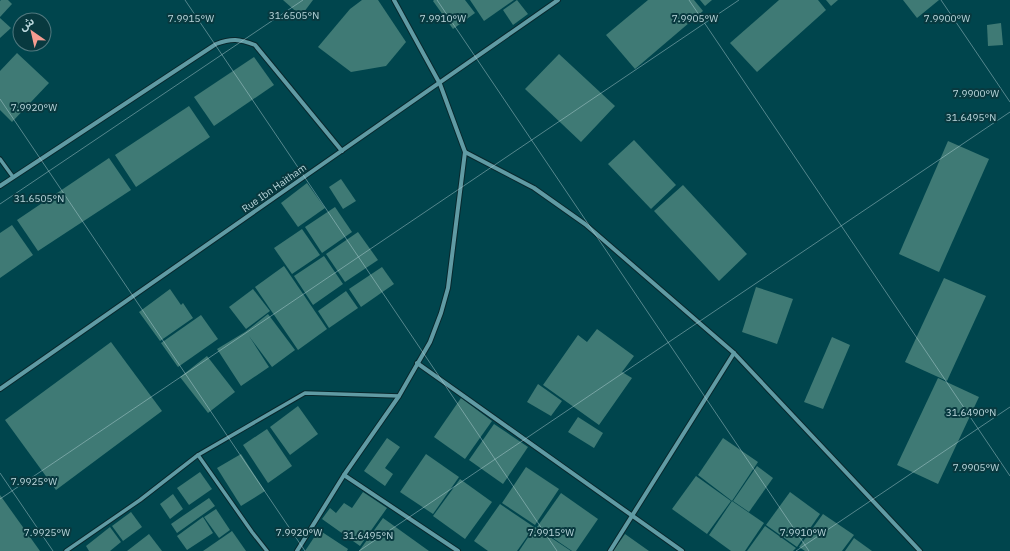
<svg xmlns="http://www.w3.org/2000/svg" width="1010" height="551" font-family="'IBM Plex Sans','Noto Sans Arabic',sans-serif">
	<rect width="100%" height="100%" fill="#00454d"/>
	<g fill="#3f7a75">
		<path d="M1,0H8L12,4L0,17V1Z"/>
		<path d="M283,0H313L301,16Z"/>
		<path d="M362,0H378L406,42L386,66L351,72L318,47L350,9Z"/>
		<path d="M434,0H465L475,13L453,29L433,1Z"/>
		<path d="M470,0H514L484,21Z"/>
		<path d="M517,0L528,14L513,25L503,10Z"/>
		<path d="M648,0H694L703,11L635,69L606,35Z"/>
		<path d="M700,0H712L705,6Z"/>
		<path d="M779,0H818L826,10L757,72L730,43Z"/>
		<path d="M826,0H838L831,6Z"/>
		<path d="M903,0H939L917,18Z"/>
		<path d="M0,18L11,28L0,38Z"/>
		<path d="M1001,23L1003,45L988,46L987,25Z"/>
		<path d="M17,53L49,83L12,122L0,110V71Z"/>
		<path d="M559,54L615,106L581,142L525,89Z"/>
		<path d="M254,57L274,85L214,126L194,97Z"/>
		<path d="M189,106L210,137L136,187L115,155Z"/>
		<path d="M634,140L676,185L651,209L608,164Z"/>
		<path d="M948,141L989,159L939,272L899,254Z"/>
		<path d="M109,158L131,190L38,251L17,220Z"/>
		<path d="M341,179L356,201L343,209L329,187Z"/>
		<path d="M307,183L325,208L298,227L281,203Z"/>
		<path d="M683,185L747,254L719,281L654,211Z"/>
		<path d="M335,207L352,232L322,253L305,227Z"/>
		<path d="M12,225L33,255L0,278V233Z"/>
		<path d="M302,229L320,255L292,274L274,248Z"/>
		<path d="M358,232L378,260L345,282L326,254Z"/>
		<path d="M324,256L343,284L313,305L294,276Z"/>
		<path d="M284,266L327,329L298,350L255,287Z"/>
		<path d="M382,267L394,284L361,307L349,289Z"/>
		<path d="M944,278L986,296L947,381L905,362Z"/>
		<path d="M756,287L793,299L777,344L742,332Z"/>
		<path d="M170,289L181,305L183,303L193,318L160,341L139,312Z"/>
		<path d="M253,289L270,311L246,329L229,307Z"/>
		<path d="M346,291L358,308L329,328L318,311Z"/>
		<path d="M268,314L295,350L272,367L249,336L269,367L241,386L217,349L245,332Z"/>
		<path d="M201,315L218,339L178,367L161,343Z"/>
		<path d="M597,329L634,356L622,372L632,378L599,425L543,385L578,335L587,342Z"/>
		<path d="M832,337L850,345L823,409L804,402Z"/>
		<path d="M111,342L162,411L56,490L5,420Z"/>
		<path d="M207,356L235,392L208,413L180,377Z"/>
		<path d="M938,378L979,397L938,484L897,465Z"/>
		<path d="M538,384L562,401L551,416L527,402Z"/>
		<path d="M461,398L492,421L465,459L434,437Z"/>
		<path d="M298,406L318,434L290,455L270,427Z"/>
		<path d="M578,417L603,433L594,448L568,432Z"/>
		<path d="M494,424L528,447L503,484L469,460Z"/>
		<path d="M267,429L292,466L268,483L243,445Z"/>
		<path d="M387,438L400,447L385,468L393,474L385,486L364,471Z"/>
		<path d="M723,438L758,462L732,501L698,475Z"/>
		<path d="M241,454L265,491L241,506L217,468Z"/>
		<path d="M426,454L459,477L433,514L400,492Z"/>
		<path d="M757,466L773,478L749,512L733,501Z"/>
		<path d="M526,467L559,489L535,525L502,503Z"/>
		<path d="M200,472L212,489L189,505L177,488Z"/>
		<path d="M696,476L731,501L707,534L672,509Z"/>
		<path d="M460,479L492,502L465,539L433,516Z"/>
		<path d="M363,492L387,508L360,546L322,519L330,508L336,513L344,503L352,508Z"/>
		<path d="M790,492L820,514L797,547L766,525Z"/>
		<path d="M561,493L598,519L576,551H572L537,527Z"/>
		<path d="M173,494L183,509L170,519L160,504Z"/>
		<path d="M0,495L40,551H0Z"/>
		<path d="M209,498L215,506L177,533L171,524Z"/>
		<path d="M732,501L764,523L745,551H731L709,535Z"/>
		<path d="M500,504L534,527L517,551H488L474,541Z"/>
		<path d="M216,509L230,530L219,538L204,517Z"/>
		<path d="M131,512L142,527L123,541L112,526Z"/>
		<path d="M823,514L854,535L842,551H805L799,547Z"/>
		<path d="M203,517L213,533L187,550L177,536Z"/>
		<path d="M383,518L429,551H359Z"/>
		<path d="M765,526L796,548L793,551H747Z"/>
		<path d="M110,527L121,542L110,551H89L86,546Z"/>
		<path d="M535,527L571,551H519Z"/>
		<path d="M319,530L348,549L347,551H305Z"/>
		<path d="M232,531L246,551H203Z"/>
		<path d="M149,534L162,551H127Z"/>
		<path d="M625,534L649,551H613Z"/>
		<path d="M854,538L872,551H845Z"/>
	</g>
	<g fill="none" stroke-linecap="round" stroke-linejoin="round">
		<defs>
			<g id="pedestrian">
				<path d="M0,159L13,177"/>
				<path d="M198,455L252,532L267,551"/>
				<path d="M66,551L140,500L198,455L305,393L399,396"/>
			</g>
			<g id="minor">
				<path d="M465,152L534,188L585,224L734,353L920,551"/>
				<path d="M0,186L216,44C232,38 239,39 255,45L342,151"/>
				<path d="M417,363L682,551"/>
				<path d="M0,389L558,0"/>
				<path d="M344,475L458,551"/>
				<path d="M297,551L344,475L399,396L430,342L441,313L448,288L465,152L440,84L394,0"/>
				<path d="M610,551L734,353"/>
			</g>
		</defs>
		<use href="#pedestrian" stroke="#08282d" stroke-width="5.5"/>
		<use href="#minor" stroke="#08282d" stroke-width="6"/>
		<use href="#pedestrian" stroke="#609ba4" stroke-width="3.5"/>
		<use href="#minor" stroke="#609ba4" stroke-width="4"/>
	</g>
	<path fill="none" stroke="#bbd7dc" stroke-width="1" stroke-opacity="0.45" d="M185,0L557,551M437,0L809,551M689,0L1010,476M941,0L1010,102M0,99L305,551M0,204L303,0M0,473L53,551M0,499L739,0M359,551L1010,112M796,551L1010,407"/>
	<g text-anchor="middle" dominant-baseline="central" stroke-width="4" stroke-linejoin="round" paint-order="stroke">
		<g font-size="10" fill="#bbd7dc" stroke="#08393f">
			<text transform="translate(274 188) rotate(-35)">Rue Ibn Haitham</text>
		</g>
	</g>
	<g font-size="10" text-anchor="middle" fill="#bbd7dc" stroke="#08393f" stroke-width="4" stroke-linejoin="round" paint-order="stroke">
		<text x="294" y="19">31.6505°N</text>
		<text x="947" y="22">7.9900°W</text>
		<text x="191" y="22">7.9915°W</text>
		<text x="443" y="22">7.9910°W</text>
		<text x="695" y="22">7.9905°W</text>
		<text x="976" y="97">7.9900°W</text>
		<text x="34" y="111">7.9920°W</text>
		<text x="971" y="121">31.6495°N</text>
		<text x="39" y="202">31.6505°N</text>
		<text x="971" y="416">31.6490°N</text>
		<text x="976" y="471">7.9905°W</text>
		<text x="34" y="485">7.9925°W</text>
		<text x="47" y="536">7.9925°W</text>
		<text x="299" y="536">7.9920°W</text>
		<text x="551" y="536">7.9915°W</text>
		<text x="803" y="536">7.9910°W</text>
		<text x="368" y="539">31.6495°N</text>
	</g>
	<g transform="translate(32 32) rotate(326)"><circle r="19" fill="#08393f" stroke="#50787e"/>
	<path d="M0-3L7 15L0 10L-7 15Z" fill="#f59c90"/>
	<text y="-6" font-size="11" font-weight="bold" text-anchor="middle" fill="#bbd7dc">ش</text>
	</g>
</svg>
